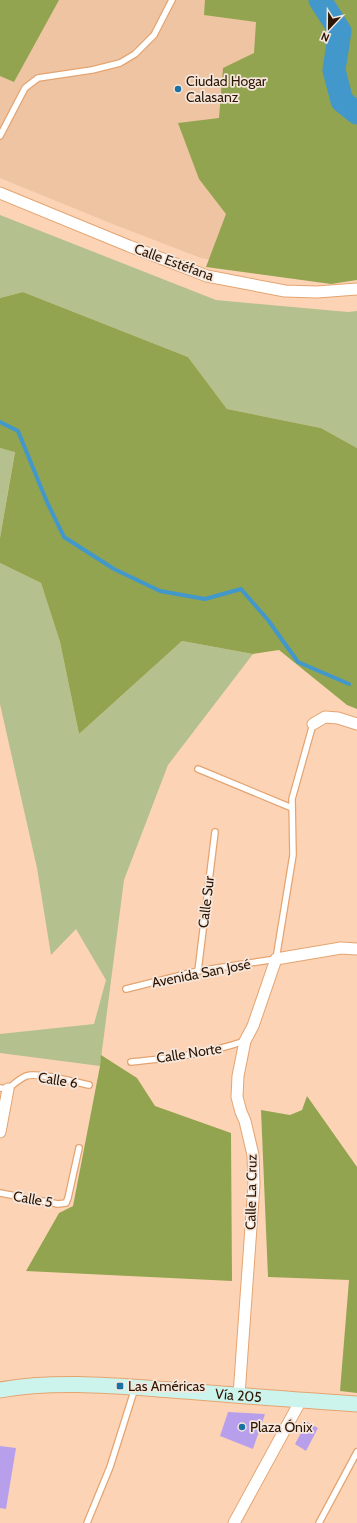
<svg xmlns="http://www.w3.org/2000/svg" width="357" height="1523" font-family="Cabin,sans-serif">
	<rect width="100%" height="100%" fill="#fcd4b5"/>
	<path fill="#eec4a2" d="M0,0H357L283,272L201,258L115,225L0,178Z"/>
	<g fill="#b4c08e">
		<path d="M0,215L216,300L348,312L357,311V448L321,428L227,409L188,357L23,292L0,298Z"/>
		<path d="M0,448L15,451L0,538Z"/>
		<path d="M0,563L41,583L60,642L79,734L182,641L253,654L168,765L124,880L100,1066L0,1053V1034L94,1024L106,980L76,929L51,955L37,868L0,704Z"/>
	</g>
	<g fill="#92a44f">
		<path d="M0,0H59L14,82L0,76Z"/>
		<path d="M205,0H357V280L331,284L206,267L226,214L199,179L178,123L219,118L223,68L254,53L256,22L204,15Z"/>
		<path d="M23,292L188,357L227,409L321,428L357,448V709L347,705L279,650L253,654L182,641L79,734L60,642L41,583L0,563V538L15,452L0,448V298Z"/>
		<path d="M101,1055L137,1078L155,1106L231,1133L232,1281L26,1271L59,1213L73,1206L100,1066Z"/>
		<path d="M307,1096L357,1167V1393L340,1391L349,1280L268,1277L261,1110L290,1115L302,1110Z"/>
	</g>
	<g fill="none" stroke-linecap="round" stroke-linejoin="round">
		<path stroke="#4297cb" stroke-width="4" d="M0,422L18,431L47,502L64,537L114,569L160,591L205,599L241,589L268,620L298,662L349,684"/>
		<path stroke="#4297cb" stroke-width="23" d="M320,0L340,31L334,70L342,101L357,113"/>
	</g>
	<g fill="#b89fec">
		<path d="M228,1412L265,1414L253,1449L220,1436Z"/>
		<path d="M307,1422L318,1428L306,1451L295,1444Z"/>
		<path d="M0,1446L16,1448L6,1509L0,1508Z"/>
	</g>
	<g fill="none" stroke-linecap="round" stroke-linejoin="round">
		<defs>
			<g id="service">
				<path d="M0,136L25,88L38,78L92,70L120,63L135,54L154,35L172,0"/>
				<path d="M198,769L292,808"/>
				<path d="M198,971L215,832"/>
				<path d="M126,989L198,971L276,959L293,855L292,799L313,724"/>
				<path d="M131,1062C172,1058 206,1054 245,1041"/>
				<path d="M0,1088L8,1089C14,1084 19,1079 26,1076C38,1072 75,1082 89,1085"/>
				<path d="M0,1193L58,1204L66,1203L68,1198L79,1148"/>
				<path d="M87,1523L110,1467L135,1388"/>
				<path d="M319,1523L357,1452"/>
			</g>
			<g id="minor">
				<path d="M0,193L129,246L207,276L285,291L317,292L357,289"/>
				<path d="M313,724L325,717L338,718L357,724"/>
				<path d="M0,1132L8,1089"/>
				<path d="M239,1395L254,1185L253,1155L245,1121L241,1112L237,1097L238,1076L245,1041L253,1026L276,959L341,948L357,949"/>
				<path d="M234,1523L301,1400"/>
			</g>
			<g id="secondary">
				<path id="s1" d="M0,1390C56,1380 116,1386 172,1390C234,1395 295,1400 357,1404"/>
			</g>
		</defs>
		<use href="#service" stroke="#e4a471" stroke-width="8"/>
		<use href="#minor" stroke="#e4a471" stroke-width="13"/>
		<use href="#secondary" stroke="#e4a471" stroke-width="17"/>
		<use href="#service" stroke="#fff" stroke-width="5.5"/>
		<use href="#minor" stroke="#fff" stroke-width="11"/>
		<use href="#secondary" stroke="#ccf4ed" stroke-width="15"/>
	</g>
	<g fill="#1b72a2" stroke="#f5e7dd" stroke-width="1.5">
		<circle cx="178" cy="89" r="4"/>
		<rect x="116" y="1382" width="8" height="8" rx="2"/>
		<circle cx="242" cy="1427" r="4"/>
	</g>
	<g text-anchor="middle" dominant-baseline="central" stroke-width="3.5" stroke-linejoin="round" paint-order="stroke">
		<g font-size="14" fill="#2d1501" stroke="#f5e7dd" text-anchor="start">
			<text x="186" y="81">Ciudad Hogar<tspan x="186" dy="16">Calasanz</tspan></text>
			<text x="128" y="1386">Las Américas</text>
			<text x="250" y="1427">Plaza Ónix</text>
		</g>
		<g font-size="14" fill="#2d1501" stroke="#f5e7dd">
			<text transform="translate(174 262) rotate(20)">Calle Estéfana</text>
			<text transform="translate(206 902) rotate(-83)">Calle Sur</text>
			<text transform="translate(201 973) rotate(-11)">Avenida San José</text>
			<text transform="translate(189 1053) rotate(-9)">Calle Norte</text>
			<text transform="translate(58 1080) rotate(9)">Calle 6</text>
			<text transform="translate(251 1192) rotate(-89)">Calle La Cruz</text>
			<text transform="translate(33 1199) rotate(10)">Calle 5</text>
			<text stroke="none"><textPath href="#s1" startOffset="239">Vía 205</textPath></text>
		</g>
	</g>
	<g transform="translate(329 28) rotate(202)" stroke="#f5e7dd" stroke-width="3" paint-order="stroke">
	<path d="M0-3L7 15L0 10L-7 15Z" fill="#2d1501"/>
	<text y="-6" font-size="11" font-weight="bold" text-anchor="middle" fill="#2d1501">N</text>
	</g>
</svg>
